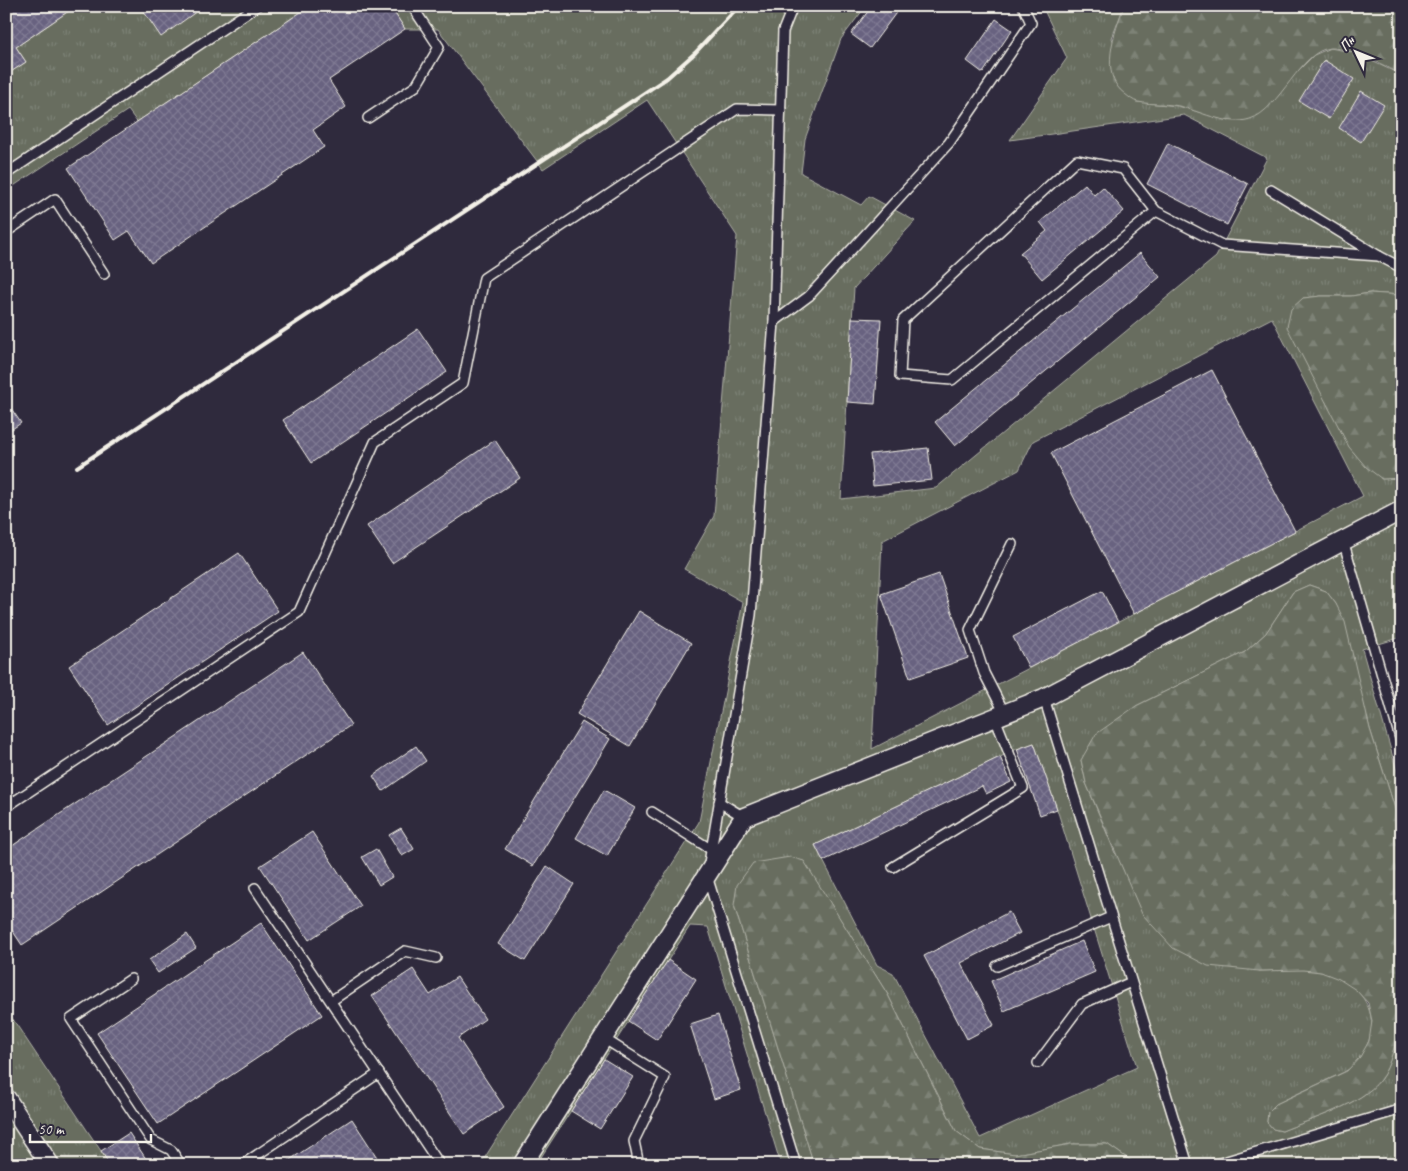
<svg xmlns="http://www.w3.org/2000/svg" width="1408" height="1171" font-family="Caveat,sans-serif">
	<defs>
		<pattern id="grass-tufts" width="24" height="20" patternUnits="userSpaceOnUse" patternTransform="scale(1.25)"><rect width="24" height="20" fill="#676d5f"/><path d="M3 7l-1-3M5 7V3M7 7l1-3M15 17l-1-3M17 17v-4M19 17l1-3" fill="none" stroke="#7d8276"/></pattern>
		<pattern id="forest-firs" width="22" height="20" patternUnits="userSpaceOnUse" patternTransform="scale(1.25)"><rect width="22" height="20" fill="#676d5f"/><path d="M5 1l3.5 6h-7zM16 11l3.5 6h-7z" fill="#7d8276"/></pattern>
		<pattern id="building-cross-hatch" width="8" height="8" patternUnits="userSpaceOnUse" patternTransform="scale(1.25)"><rect width="8" height="8" fill="#686280"/><path d="M0 0l8 8M0 8l8-8" fill="none" stroke="#7e7992"/></pattern>
	</defs>
	<rect width="100%" height="100%" fill="#2f2a3d"/>
	<filter id="ink" filterUnits="userSpaceOnUse"><feTurbulence type="fractalNoise" baseFrequency=".02" numOctaves="2"/><feDisplacementMap in="SourceGraphic" scale="10" xChannelSelector="R" yChannelSelector="G"/><feConvolveMatrix kernelMatrix="1 2 1 2 8 2 1 2 1" color-interpolation-filters="sRGB"/></filter>
	<g filter="url(#ink)">
		<g fill="url(#grass-tufts)" stroke="#aeafa4" fill-rule="evenodd">
			<path d="M76,6H310L137,122L128,110L6,191V75L26,62L16,47Z"/>
			<path d="M390,6H866L841,39L805,139L801,173L861,205L869,196L915,221L854,288L841,499L936,488L1216,257L1267,158L1184,115L1010,140L1067,58L1042,6H1124L1112,38L1136,102L1178,106L1229,121L1299,70L1314,55L1330,48L1352,52L1402,75V295L1370,293L1351,296H1321L1303,298L1381,479L1402,478V637L1362,649L1402,789V831L1370,729L1336,604L1326,591L1309,585L1293,592L1266,633L1245,652L1136,706L1081,760L1086,783L1115,853L1259,971C1279,971 1301,967 1321,972C1372,984 1390,1032 1349,1069C1342,1074 1332,1077 1325,1081C1308,1089 1292,1096 1276,1104L1268,1112L1267,1122L1273,1129L1282,1131C1311,1119 1361,1105 1380,1080C1392,1064 1393,1044 1402,1027V1165H1137L1107,1144H1071L1015,1154L980,1149L956,1131L888,995L804,862L734,905L814,1165H781L708,927L690,926L536,1165H480L699,822L743,602L684,569L714,516L737,236L647,100L543,169L438,29H405ZM1272,318L1363,496L872,749L882,541L1019,470L1033,441ZM1034,743L1057,809L1137,1067L980,1138L893,973L877,965L815,845L1017,749Z"/>
			<path d="M6,1009L101,1151L110,1165H6Z"/>
		</g>
		<g fill="url(#forest-firs)" stroke="#aeafa4">
			<path d="M1124,6H1402V75C1384,65 1352,48 1331,48C1301,49 1280,110 1250,119C1229,126 1203,113 1183,107C1169,103 1153,105 1138,102C1133,101 1129,97 1125,94C1098,75 1115,31 1124,6Z"/>
			<path d="M1370,293L1402,295V478L1382,479L1366,467L1349,447L1287,327L1291,309L1303,298L1321,296H1351Z"/>
			<path d="M1309,585L1326,591L1336,604L1345,622L1370,729L1402,831V1027C1393,1044 1392,1064 1380,1080C1361,1105 1311,1119 1282,1131L1273,1129L1267,1122L1268,1112L1276,1104L1347,1071L1360,1057L1369,1041L1372,1021L1368,1003L1356,990L1339,979L1321,972L1303,970L1259,971L1208,966L1173,948L1142,914L1086,783L1081,760L1096,734L1136,706L1245,652L1266,633L1293,592Z"/>
			<path d="M790,857L804,861L888,995L956,1131L980,1149L1015,1154L1071,1144H1107L1137,1165H814L734,905L737,885L753,863Z"/>
		</g>
		<g fill="url(#building-cross-hatch)" stroke="#f4f1e8">
			<path d="M6,6H76L16,47L26,62L6,75Z"/>
			<path d="M140,6H204L161,37Z"/>
			<path d="M310,6H390L405,29L329,80L346,107L313,130L324,147L151,263L129,231L115,240L68,168Z"/>
			<path d="M872,6H901L870,48L851,34Z"/>
			<path d="M996,19L1012,30L983,73L967,61Z"/>
			<path d="M1324,60L1354,79L1329,119L1299,101Z"/>
			<path d="M1361,91L1384,105L1361,142L1339,128Z"/>
			<path d="M1168,143L1248,184L1227,225L1147,184Z"/>
			<path d="M1085,184L1094,195L1103,187L1124,211L1042,279L1020,253L1047,231L1040,222Z"/>
			<path d="M1140,253L1160,277L955,446L935,422Z"/>
			<path d="M852,318L881,319L875,404L847,402Z"/>
			<path d="M418,329L447,372L311,463L283,420Z"/>
			<path d="M1212,370L1295,531L1134,614L1051,453Z"/>
			<path d="M6,401L21,423L6,433Z"/>
			<path d="M495,440L520,478L392,563L367,526Z"/>
			<path d="M928,448L932,480L873,486L870,454Z"/>
			<path d="M239,553L278,611L108,725L69,666Z"/>
			<path d="M939,574L968,658L910,678L881,594Z"/>
			<path d="M1102,591L1118,622L1029,668L1013,637Z"/>
			<path d="M639,611L691,643L630,746L577,714Z"/>
			<path d="M303,652L351,725L22,945L6,921V850Z"/>
			<path d="M582,722L610,739L533,866L505,849Z"/>
			<path d="M1034,743L1057,809L1040,815L1017,749Z"/>
			<path d="M416,746L426,761L383,791L373,776Z"/>
			<path d="M1000,757L1011,782L986,794L982,786L823,861L815,845Z"/>
			<path d="M604,790L635,808L607,856L576,838Z"/>
			<path d="M401,828L414,849L402,856L389,835Z"/>
			<path d="M312,832L361,906L309,940L260,866Z"/>
			<path d="M376,849L392,877L379,885L362,857Z"/>
			<path d="M547,866L574,884L525,961L498,944Z"/>
			<path d="M1009,912L1020,933L961,963L994,1025L967,1039L924,956Z"/>
			<path d="M261,923L322,1015L158,1124L97,1033Z"/>
			<path d="M187,934L196,948L158,973L149,960Z"/>
			<path d="M1082,941L1095,972L1004,1011L991,981Z"/>
			<path d="M668,960L696,979L657,1040L628,1021Z"/>
			<path d="M413,969L430,995L457,977L485,1019L458,1038L504,1107L464,1134L372,996Z"/>
			<path d="M718,1015L741,1090L714,1099L690,1024Z"/>
			<path d="M604,1059L633,1077L600,1129L571,1111Z"/>
			<path d="M352,1119L382,1165H282Z"/>
			<path d="M129,1133L150,1165H110L101,1151Z"/>
		</g>
		<g fill="none" stroke-linecap="round" stroke-linejoin="round">
			<defs>
				<g id="service">
					<path d="M368,118L416,86L439,47L412,6"/>
					<path d="M6,174L257,6"/>
					<path d="M1271,190L1379,256L1402,268"/>
					<path d="M1156,211L952,380L900,376L903,320L1077,160L1123,169L1156,211L1222,245L1379,256"/>
					<path d="M6,232L55,199L104,274"/>
					<path d="M774,322L809,296L949,143L1031,23L1023,6"/>
					<path d="M1343,540L1402,745"/>
					<path d="M1044,698L1188,1165"/>
					<path d="M1005,714L984,673L970,630L1012,544"/>
					<path d="M719,802L744,817"/>
					<path d="M6,807L299,612L375,442L463,383L484,278L737,109L781,110"/>
					<path d="M652,812L715,852"/>
					<path d="M709,863L751,615L774,322L783,31L793,6"/>
					<path d="M893,867L1023,788L995,718"/>
					<path d="M707,876L796,1165"/>
					<path d="M255,888L440,1165"/>
					<path d="M997,966L1111,917"/>
					<path d="M131,979L71,1019L151,1140L171,1150L181,1165"/>
					<path d="M331,1001L405,951L436,958"/>
					<path d="M603,1038L665,1077L634,1141L639,1165"/>
					<path d="M1038,1063L1082,1004L1131,982"/>
					<path d="M242,1165L379,1073"/>
					<path d="M1213,1165L1402,1109"/>
				</g>
				<g id="minor">
					<path d="M6,1098L50,1165"/>
					<path d="M522,1165L744,817L1044,698L1402,510"/>
				</g>
			</defs>
			<use href="#service" stroke="#f4f1e8" stroke-width="12"/>
			<use href="#minor" stroke="#f4f1e8" stroke-width="21"/>
			<use href="#service" stroke="#2f2a3d" stroke-width="9"/>
			<use href="#minor" stroke="#2f2a3d" stroke-width="18"/>
			<path stroke="#f4f1e8" stroke-width="4" d="M77,467L667,78L695,53L739,6"/>
		</g>
	</g>
	<rect width="1408" height="1171" fill="none" stroke="#2f2a3d" stroke-width="25"/>
	<rect x="12" y="12" width="1383" height="1146" fill="none" stroke="#f4f1e8" stroke-width="2" filter="url(#ink)"/>
	<g transform="translate(1356 52) rotate(313)" stroke="#2f2a3d" stroke-width="4" paint-order="stroke">
	<path d="M0-4L9 19L0 12L-9 19Z" fill="#f4f1e8"/>
	<text y="-8" font-size="14" font-weight="bold" text-anchor="middle" fill="#f4f1e8">Пн</text>
	</g>
	<path d="M30 1134v8h121v-8" fill="none" stroke="#f4f1e8" stroke-width="2.5"/>
	<text x="38" y="1134" font-size="15" fill="#f4f1e8" stroke="#2f2a3d" stroke-width="4" paint-order="stroke">50 m</text>
</svg>
